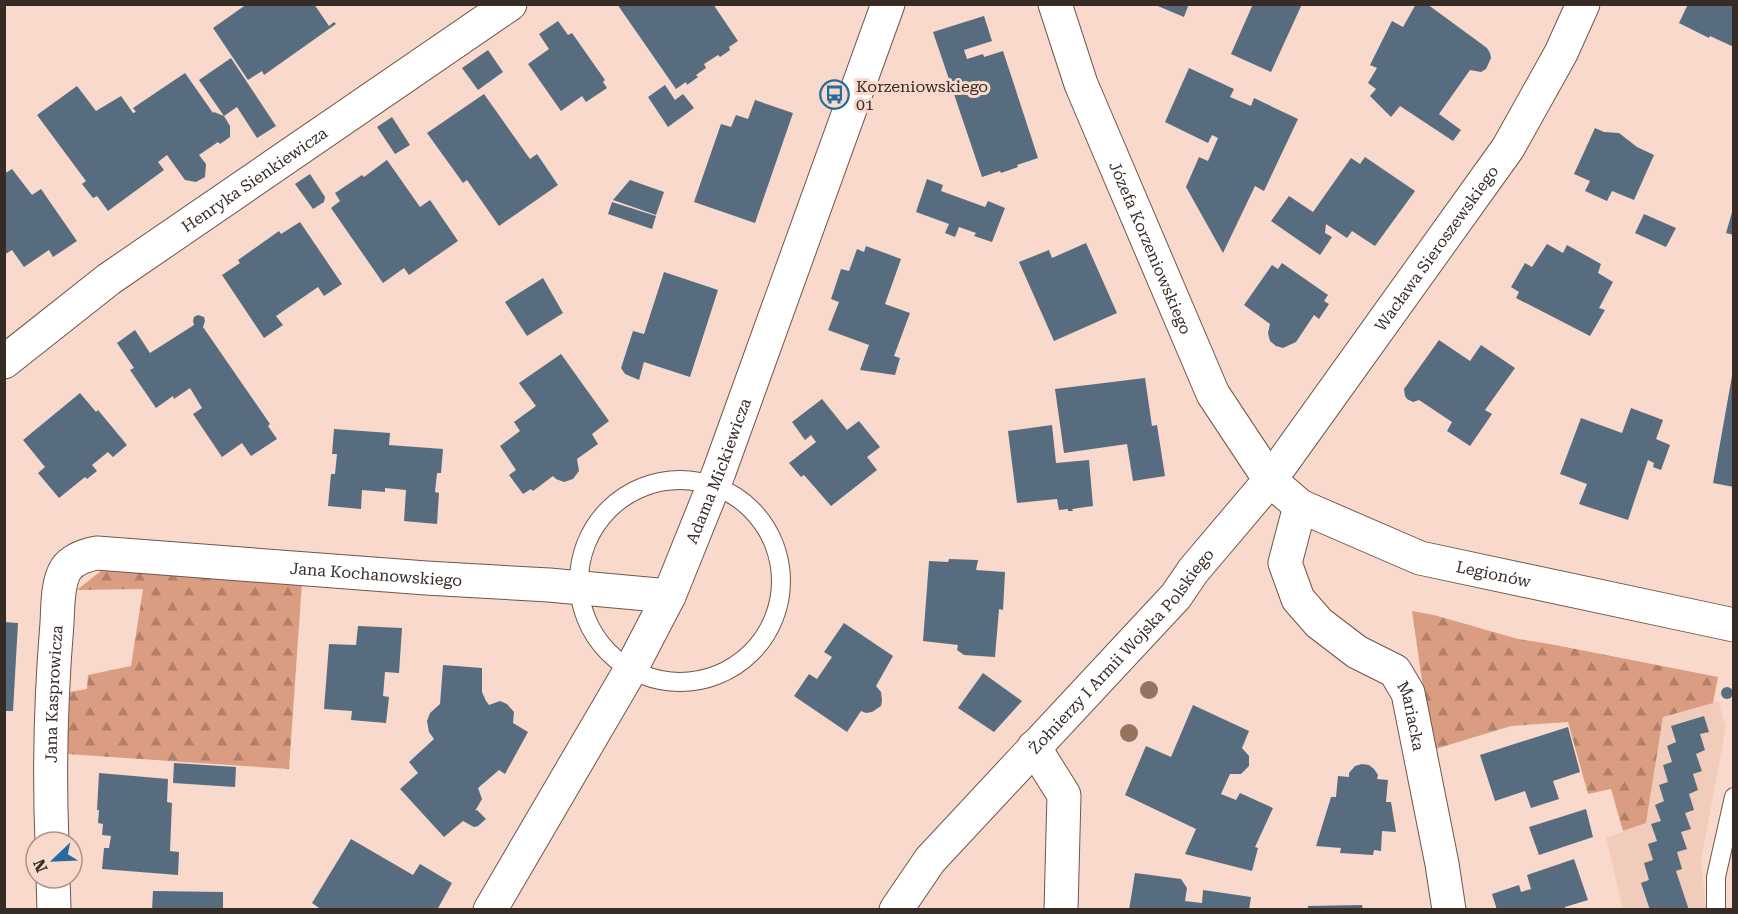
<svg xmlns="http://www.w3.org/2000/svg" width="1738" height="914" font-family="'Roboto Serif',serif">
	<defs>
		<pattern id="forest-firs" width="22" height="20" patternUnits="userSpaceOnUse" patternTransform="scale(1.5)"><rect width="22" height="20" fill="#db9d81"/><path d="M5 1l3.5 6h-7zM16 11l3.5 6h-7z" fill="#b28069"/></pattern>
	</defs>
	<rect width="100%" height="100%" fill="#f8d9cb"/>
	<path fill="#f2ccbb" d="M1718,701L1726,727L1701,860L1706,909H1623L1606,838L1646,823L1663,717Z"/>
	<g fill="url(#forest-firs)">
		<path d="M102,570L302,582L289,769L67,754L70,692L87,689L88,675L131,666L143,589L77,590Z"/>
		<path d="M1412,611L1434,615L1518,639L1550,644L1718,677L1713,703L1663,717L1646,823L1623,831L1611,789L1588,794L1568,722L1511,726L1432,750Z"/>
	</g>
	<g fill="#576d7f">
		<path d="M247,4H314L329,26L334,22L336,24L264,75L262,71L248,80L213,28Z"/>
		<path d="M617,4H713L738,41L729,47L730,50L720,57L718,55L704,64L706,68L696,75L698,77L687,85L686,82L676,89Z"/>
		<path d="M1153,4H1189L1184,17Z"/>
		<path d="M1253,4H1302L1271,72L1231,54Z"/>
		<path d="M1416,4H1427L1487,48L1490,53L1491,58L1486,69L1481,72L1470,70L1439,114L1461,130L1453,141L1400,106L1391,117L1370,96L1376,89L1368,83L1377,68L1370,65L1392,21L1403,27Z"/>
		<path d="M1688,4H1734V47L1710,36L1709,38L1679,23Z"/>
		<path d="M984,16L992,41L964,50L967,59L983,54L984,57L1003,51L1038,158L1017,165L1018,167L1001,173L1000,171L982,177L933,32Z"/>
		<path d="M558,21L568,35L572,33L605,80L603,82L607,88L586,102L582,96L561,111L528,64L549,49L539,34Z"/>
		<path d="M488,50L503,72L478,90L462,68Z"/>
		<path d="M231,58L276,126L257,138L237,107L224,116L199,80Z"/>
		<path d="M1189,68L1234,89L1230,97L1251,106L1254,98L1298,119L1264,191L1255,186L1223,253L1186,187L1199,157L1208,161L1218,138L1212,135L1208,143L1165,122Z"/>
		<path d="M185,73L213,113L214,112L224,116L230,126V137L220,144L218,142L199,155L206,164L205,177L196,182L185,180L167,155L158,162L164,170L108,211L97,196L93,198L82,184L86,181L37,115L77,86L96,111L121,96L133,113L136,112L133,108Z"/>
		<path d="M665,85L675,100L683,94L694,108L668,127L648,97Z"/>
		<path d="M484,94L530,159L537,154L558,185L499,226L467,180L463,183L427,133Z"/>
		<path d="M755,100L793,113L755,223L694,202L721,124L731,127L736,115L748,119Z"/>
		<path d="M392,117L410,145L395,154L377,127Z"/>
		<path d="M1595,128L1604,132L1619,133L1637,147L1654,155L1634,200L1612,191L1607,201L1585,191L1590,181L1574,174Z"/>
		<path d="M1365,157L1415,191L1375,246L1352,231L1347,238L1326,224L1325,233L1332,237L1320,255L1271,221L1289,196L1313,212L1351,158L1360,164Z"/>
		<path d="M387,160L420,207L430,200L458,241L409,275L404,268L383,283L331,208L340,201L335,193L362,175L364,177Z"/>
		<path d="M12,169L32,195L41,189L77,241L53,257L49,250L24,267L12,250L4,255V174Z"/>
		<path d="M310,174L325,197L324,202L313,209L295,184Z"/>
		<path d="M927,179L943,185L941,191L985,207L988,201L1005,208L992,242L974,236L976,233L959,227L955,237L945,233L949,224L916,212Z"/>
		<path d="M630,180L664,192L656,215L613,200Z"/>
		<path d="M612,202L656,216L652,229L608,214Z"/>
		<path d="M1733,209H1734V235L1726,233Z"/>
		<path d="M1644,214L1676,228L1666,247L1635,233Z"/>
		<path d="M300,222L342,284L324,296L318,287L276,316L283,325L264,338L222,275L240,263L238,260L279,231L281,234Z"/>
		<path d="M1086,243L1117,313L1054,341L1019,262L1049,250L1052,258Z"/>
		<path d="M1547,244L1563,253L1567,245L1601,264L1598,273L1613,282L1599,308L1605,310L1590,336L1516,298L1519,292L1511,287L1525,263L1532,267Z"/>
		<path d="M866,246L901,259L885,304L910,313L894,356L900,358L895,375L860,370L869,345L828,330L839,302L831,299L841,269L849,271L857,249L864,252Z"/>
		<path d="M1282,263L1328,295L1324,301L1329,304L1319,319L1314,315L1296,342L1283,348L1276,346L1270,341L1268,333L1270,324L1244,305L1272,265L1278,269Z"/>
		<path d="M664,272L718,290L690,377L644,362L639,380L625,374L621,368L633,331L644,334Z"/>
		<path d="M543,278L563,313L527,336L505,302Z"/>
		<path d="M198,315L204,317L205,321L203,327L270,424L268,426L277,439L251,456L242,443L222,457L193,414L202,408L190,388L174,399L173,396L156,408L130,370L134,368L117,343L135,330L150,353L194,325L193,321L194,317Z"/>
		<path d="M1439,340L1470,361L1481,345L1515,368L1485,410L1492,414L1470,446L1447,431L1452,422L1419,400L1413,402L1407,399L1405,396L1404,389Z"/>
		<path d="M561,354L609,421L592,434L598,444L577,459L579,471L573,479L564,482L556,479L553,476L533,491L531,489L523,494L509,475L516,470L500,446L520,431L514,422L536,406L519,383Z"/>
		<path d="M1732,376H1734V487L1713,483Z"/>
		<path d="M1145,378L1152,426L1157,425L1165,476L1133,481L1127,444L1064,453L1055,389Z"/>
		<path d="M80,393L96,412L98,410L127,445L113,457L108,452L92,465L97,471L87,479L85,477L59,498L38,473L45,467L23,440Z"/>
		<path d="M822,399L847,430L859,421L880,447L867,457L877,470L831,506L804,475L801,477L789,463L816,442L811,435L805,440L792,422Z"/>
		<path d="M1631,408L1663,420L1656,439L1670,445L1661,470L1653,467L1654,463L1648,460L1628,520L1579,504L1587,484L1560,474L1581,418L1622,433Z"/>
		<path d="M1052,425L1056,463L1089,460L1093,506L1072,509L1073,511H1068V509L1059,510L1057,499L1017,503L1008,431Z"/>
		<path d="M334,429L390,433L389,445L443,449L441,473H437L435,492L439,493L437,524L404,521L406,490L385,488V492L362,490L361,509L328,506L331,474H335L337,454H332Z"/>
		<path d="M949,559L978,560L976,570L1005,572L1003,610L999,609L995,657L964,655L957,650L958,645L923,641L929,561L948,562Z"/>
		<path d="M4,622L18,623L13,711H4Z"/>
		<path d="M844,623L893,656L876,686L881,692L882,701L881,706L872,712L866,713L861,711L847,732L794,696L809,674L817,679L832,657L824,652Z"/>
		<path d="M358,626L402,628L399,673L385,672L383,696L389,697L386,723L351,720L352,711L324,709L329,644L356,645Z"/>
		<path d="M443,665L482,668V692L486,701L489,705L500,701L507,704L514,712L513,723L528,732L505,774L499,770L478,788L482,799L475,811L477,810L486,819L478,826L474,827L463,821L444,837L400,789L418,773L409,762L434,739L429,732L427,721L430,713L440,704Z"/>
		<path d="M983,673L1022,701L994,732L958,708Z"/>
		<circle cx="1727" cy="693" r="6"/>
		<path d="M1193,705L1249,731L1242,748L1249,756V766L1241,774H1230L1221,794L1236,800L1240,793L1273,808L1255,847L1258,848L1252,871L1185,854L1196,829L1125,795L1146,746L1171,757Z"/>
		<path d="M1704,716L1709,732L1700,734L1705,750L1696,754L1702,771L1693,774L1698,790L1689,794L1694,810L1685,813L1691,829L1681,832L1687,849L1677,852L1682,869L1676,871L1689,910H1650L1641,883L1649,880L1644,863L1653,860L1648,844L1657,841L1651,824L1661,821L1655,805L1664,801L1659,785L1668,782L1663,765L1672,762L1667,746L1676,742L1671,726Z"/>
		<path d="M1568,727L1580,772L1553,781L1559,799L1531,808L1525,791L1495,801L1480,755Z"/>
		<path d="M174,763L236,767L235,787L173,783Z"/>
		<path d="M1362,764L1369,765L1374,769L1378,775L1377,779L1388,780L1386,802H1391L1396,832L1382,831L1381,851L1374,850L1373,855L1340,853L1341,848L1316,846L1331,797H1336L1338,776L1349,777V773L1355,766Z"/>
		<path d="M99,773L168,779L167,802L172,803L170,851L179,852L178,875L102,869L104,848H109L111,836L102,835L103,824L98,823L99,810H97Z"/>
		<path d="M1586,809L1593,837L1539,855L1529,827Z"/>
		<path d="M351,839L413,875L420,864L452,883L437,910H322L312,903Z"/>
		<path d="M1574,859L1588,900L1565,907V910H1497L1492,894L1519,885L1521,892L1531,889L1527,875Z"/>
		<path d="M1135,873L1181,879L1187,888L1185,901L1202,903L1203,890L1251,897L1249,910H1129Z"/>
		<path d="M153,891L223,892V910H152Z"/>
		<path d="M1362,905L1363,910H1308V906Z"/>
	</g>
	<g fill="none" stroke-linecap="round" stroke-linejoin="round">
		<defs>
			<g id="lane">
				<circle cx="680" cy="581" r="101"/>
				<path d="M1716,910V877L1734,797"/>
			</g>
			<g id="street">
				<path id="s1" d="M1055,4L1081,84L1213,394L1270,480L1300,506L1420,558L1734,625"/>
				<path id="s2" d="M4,362L109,279L510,4"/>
				<path id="s3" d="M1300,506L1285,563L1298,599L1319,623L1357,652L1395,671L1408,693L1442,864L1449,910"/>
				<path d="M1034,747L1064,795L1061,910"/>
				<path id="s4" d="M52,842C49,769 51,696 57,623C58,607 57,583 66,569C73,559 86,555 97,553L426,578L549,585L669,596"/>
				<path d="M53,878L54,910"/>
				<path id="s5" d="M490,910L631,669L669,596L719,472L888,4"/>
				<path id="s6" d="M896,910L930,860L1176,596L1193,571L1270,480L1508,148L1561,53L1583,4"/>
			</g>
		</defs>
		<use href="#lane" stroke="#70564a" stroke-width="20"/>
		<use href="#street" stroke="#70564a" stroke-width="35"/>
		<use href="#lane" stroke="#fff" stroke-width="18"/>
		<use href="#street" stroke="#fff" stroke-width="33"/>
	</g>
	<g fill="#967361">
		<circle cx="1149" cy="690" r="9"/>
		<circle cx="1129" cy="733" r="9"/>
	</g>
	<defs>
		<symbol id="bus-ring" viewBox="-11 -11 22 22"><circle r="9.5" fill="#f8d9cb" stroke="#246b9f" stroke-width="1.5"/><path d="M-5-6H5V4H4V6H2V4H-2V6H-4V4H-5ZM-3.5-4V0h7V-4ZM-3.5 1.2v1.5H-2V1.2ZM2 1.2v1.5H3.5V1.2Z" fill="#246b9f"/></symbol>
	</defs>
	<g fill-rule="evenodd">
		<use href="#bus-ring" x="818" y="78" width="33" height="33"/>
	</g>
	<g text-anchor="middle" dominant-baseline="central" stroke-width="6" stroke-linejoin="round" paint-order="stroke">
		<g font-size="16" fill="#372b26" stroke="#f8d9cb" text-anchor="start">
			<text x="856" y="86">Korzeniowskiego<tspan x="856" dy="18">01</tspan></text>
		</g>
		<g font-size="16" fill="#372b26" stroke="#f8d9cb">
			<text stroke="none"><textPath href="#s2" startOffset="310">Henryka Sienkiewicza</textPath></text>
			<text stroke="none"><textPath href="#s1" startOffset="262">Józefa Korzeniowskiego</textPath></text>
			<text stroke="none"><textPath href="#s6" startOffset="856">Wacława Sieroszewskiego</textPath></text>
			<text stroke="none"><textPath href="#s5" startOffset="496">Adama Mickiewicza</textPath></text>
			<text stroke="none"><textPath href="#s4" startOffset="590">Jana Kochanowskiego</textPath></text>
			<text stroke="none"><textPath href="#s1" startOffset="770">Legionów</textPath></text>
			<text stroke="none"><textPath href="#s6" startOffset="344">Żołnierzy I Armii Wojska Polskiego</textPath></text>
			<text stroke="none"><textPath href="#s4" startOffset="148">Jana Kasprowicza</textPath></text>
			<text stroke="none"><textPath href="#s3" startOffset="268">Mariacka</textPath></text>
		</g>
	</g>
	<rect width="1738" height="914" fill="none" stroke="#372b26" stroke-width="12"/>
	<g transform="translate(54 860) rotate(247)"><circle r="28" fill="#f8d9cb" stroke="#ab9389" stroke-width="1.5"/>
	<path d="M0-4.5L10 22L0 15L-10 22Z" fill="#246b9f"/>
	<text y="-9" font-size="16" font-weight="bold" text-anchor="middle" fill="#372b26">N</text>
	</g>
</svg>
